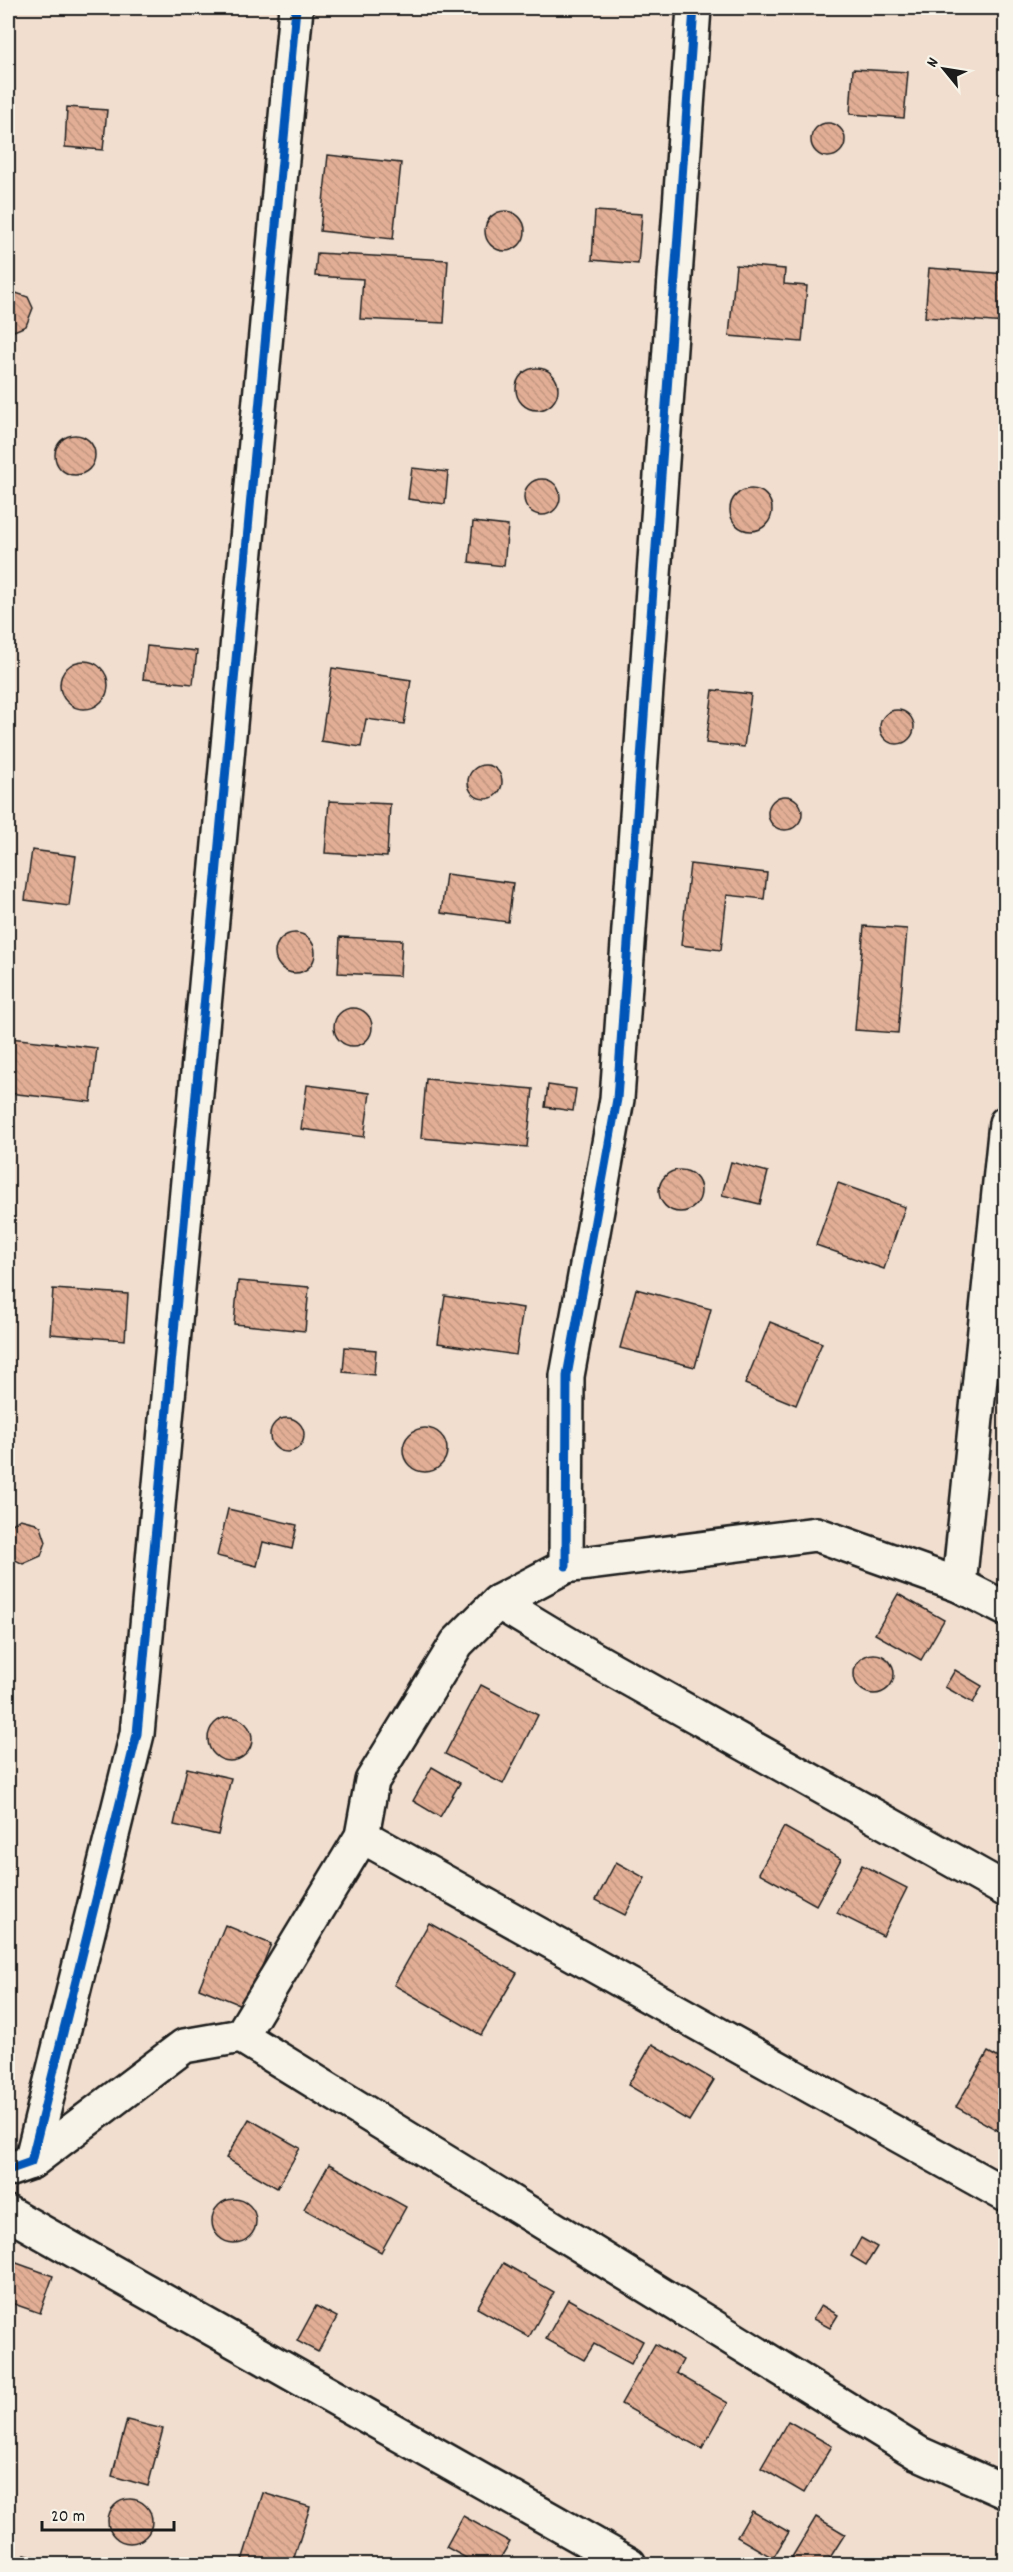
<svg xmlns="http://www.w3.org/2000/svg" width="1013" height="2572" font-family="Dekko,sans-serif">
	<defs>
		<pattern id="building-back-hatch" width="6" height="6" patternUnits="userSpaceOnUse" patternTransform="scale(1.5)"><rect width="6" height="6" fill="#e2ae95"/><path d="M-1 5l2 2M0 0l6 6M5-1l2 2" fill="none" stroke="#c19580"/></pattern>
	</defs>
	<rect width="100%" height="100%" fill="#f1decf"/>
	<filter id="ink" filterUnits="userSpaceOnUse"><feTurbulence type="fractalNoise" baseFrequency=".0167" numOctaves="2"/><feDisplacementMap in="SourceGraphic" scale="12" xChannelSelector="R" yChannelSelector="G"/><feConvolveMatrix kernelMatrix="1 2 1 2 8 2 1 2 1" color-interpolation-filters="sRGB"/></filter>
	<g filter="url(#ink)">
		<g fill="url(#building-back-hatch)" stroke="#1c1c1c" stroke-width="1.5">
			<path d="M477,8H508L495,14H488Z"/>
			<path d="M853,69L908,72L904,118L850,114Z"/>
			<path d="M67,107L107,110L103,150L65,147Z"/>
			<circle cx="828" cy="140" r="17"/>
			<path d="M328,155L401,163L393,239L320,231Z"/>
			<circle cx="505" cy="231" r="20"/>
			<path d="M595,211L642,214L638,264L592,260Z"/>
			<path d="M317,253L448,260L444,323L360,319L363,279L315,276Z"/>
			<path d="M736,265L785,269L784,284L807,286L802,342L729,336Z"/>
			<path d="M929,268L1006,274V323L925,317Z"/>
			<path d="M10,291L28,297L33,308L26,326L14,331L8,330V292Z"/>
			<circle cx="537" cy="389" r="21"/>
			<circle cx="75" cy="455" r="20"/>
			<path d="M412,468L448,472L445,504L408,499Z"/>
			<circle cx="542" cy="497" r="18"/>
			<circle cx="751" cy="510" r="21"/>
			<path d="M473,522L508,526L504,566L469,562Z"/>
			<path d="M147,646L197,651L193,684L143,679Z"/>
			<circle cx="84" cy="685" r="24"/>
			<path d="M332,668L411,680L404,724L366,719L361,747L321,741Z"/>
			<path d="M713,690L751,694L744,747L706,743Z"/>
			<circle cx="897" cy="727" r="17"/>
			<circle cx="485" cy="782" r="17"/>
			<circle cx="785" cy="813" r="17"/>
			<path d="M329,801L390,804L387,857L325,853Z"/>
			<path d="M32,850L76,856L69,906L25,900Z"/>
			<path d="M690,864L767,873L764,899L727,895L721,950L681,945Z"/>
			<path d="M446,874L513,883L508,922L441,913Z"/>
			<path d="M864,926L907,929L898,1033L855,1030Z"/>
			<circle cx="295" cy="953" r="20"/>
			<path d="M340,937L402,940L400,976L338,973Z"/>
			<circle cx="353" cy="1027" r="19"/>
			<path d="M10,1038L97,1048L91,1102L8,1093Z"/>
			<path d="M426,1079L533,1089L527,1147L421,1138Z"/>
			<path d="M307,1085L370,1093L364,1137L301,1129Z"/>
			<path d="M548,1085L576,1089L573,1111L545,1107Z"/>
			<path d="M731,1162L768,1172L760,1204L722,1195Z"/>
			<circle cx="680" cy="1191" r="21"/>
			<path d="M838,1183L905,1207L884,1269L816,1245Z"/>
			<path d="M238,1281L309,1287L305,1331L234,1324Z"/>
			<path d="M53,1289L128,1294L125,1340L50,1334Z"/>
			<path d="M636,1289L711,1309L695,1367L620,1348Z"/>
			<path d="M445,1296L523,1308L516,1355L438,1343Z"/>
			<path d="M770,1322L822,1343L796,1405L745,1384Z"/>
			<path d="M345,1347L376,1350L374,1375L343,1372Z"/>
			<circle cx="287" cy="1435" r="17"/>
			<circle cx="425" cy="1450" r="22"/>
			<path d="M228,1509L297,1525L292,1549L263,1542L257,1566L217,1556Z"/>
			<path d="M20,1519L36,1523L41,1527L46,1542L41,1556L23,1564L8,1556V1527Z"/>
			<path d="M898,1594L944,1620L921,1660L875,1634Z"/>
			<circle cx="874" cy="1674" r="20"/>
			<path d="M955,1670L982,1686L973,1703L945,1687Z"/>
			<path d="M481,1685L538,1715L503,1784L445,1754Z"/>
			<circle cx="230" cy="1739" r="22"/>
			<path d="M432,1767L460,1783L440,1817L413,1801Z"/>
			<path d="M187,1768L231,1778L218,1835L174,1825Z"/>
			<path d="M784,1827L841,1859L816,1905L759,1873Z"/>
			<path d="M616,1862L645,1878L625,1915L596,1900Z"/>
			<path d="M862,1865L907,1888L883,1936L837,1913Z"/>
			<path d="M429,1923L517,1973L481,2035L394,1985Z"/>
			<path d="M225,1925L271,1944L246,2007L199,1988Z"/>
			<path d="M652,2044L714,2080L689,2121L628,2085Z"/>
			<path d="M988,2052L1006,2062V2135L956,2107Z"/>
			<path d="M249,2119L300,2148L277,2188L226,2158Z"/>
			<path d="M329,2164L406,2207L381,2252L304,2209Z"/>
			<circle cx="234" cy="2221" r="22"/>
			<path d="M861,2238L877,2247L866,2265L851,2256Z"/>
			<path d="M8,2260L53,2276L40,2313L8,2302Z"/>
			<path d="M503,2263L554,2292L529,2337L477,2308Z"/>
			<path d="M568,2299L643,2341L631,2364L594,2344L584,2360L546,2339Z"/>
			<path d="M821,2305L838,2315L830,2328L813,2319Z"/>
			<path d="M316,2306L337,2317L318,2352L297,2341Z"/>
			<path d="M655,2344L683,2360L676,2373L728,2403L702,2449L621,2404Z"/>
			<path d="M127,2420L163,2429L148,2486L112,2476Z"/>
			<path d="M788,2421L832,2446L804,2493L761,2468Z"/>
			<path d="M263,2493L310,2507L292,2564H241Z"/>
			<circle cx="130" cy="2521" r="22"/>
			<path d="M752,2511L789,2532L773,2558L737,2537Z"/>
			<path d="M463,2516L510,2542L497,2564H477L446,2547Z"/>
			<path d="M816,2517L845,2534L826,2564H792L789,2562Z"/>
			<path d="M25,2554L54,2562V2564H22Z"/>
		</g>
		<g fill="none" stroke-linecap="round" stroke-linejoin="round">
			<defs>
				<g id="minor">
					<path d="M566,1566L567,1376L617,1099L694,8"/>
					<path d="M959,1585L1006,1123"/>
					<path d="M498,1602L576,1649L1006,1890"/>
					<path d="M362,1836L1006,2195"/>
					<path d="M241,2036L362,1836L372,1781L457,1643L498,1602L566,1566L816,1534L959,1585L1006,1609"/>
					<path d="M31,2162L184,2046L241,2036L918,2453L1006,2492"/>
					<path d="M8,2170L31,2162L137,1734L296,8"/>
					<path d="M8,2213L629,2564"/>
				</g>
			</defs>
			<use href="#minor" stroke="#1c1c1c" stroke-width="38"/>
			<use href="#minor" stroke="#f7f3e8" stroke-width="33"/>
			<defs>
				<g id="cycleway">
					<path d="M566,1566L567,1376L617,1099L694,8"/>
					<path d="M8,2170L31,2162L137,1734L296,8"/>
				</g>
			</defs>
			<use href="#cycleway" stroke="#f7f3e8" stroke-width="13"/>
			<use href="#cycleway" stroke="#0057b8" stroke-width="9"/>
		</g>
	</g>
	<rect width="1013" height="2572" fill="none" stroke="#f7f3e8" stroke-width="30"/>
	<rect x="15" y="15" width="983" height="2542" fill="none" stroke="#1c1c1c" stroke-width="2" filter="url(#ink)"/>
	<g transform="translate(944 69) rotate(300)" stroke="#f7f3e8" stroke-width="4.5" paint-order="stroke">
	<path d="M0-4.5L10 22L0 15L-10 22Z" fill="#1c1c1c"/>
	<text y="-9" font-size="16" font-weight="bold" text-anchor="middle" fill="#1c1c1c">N</text>
	</g>
	<path d="M42 2521v9h132v-9" fill="none" stroke="#1c1c1c" stroke-width="3"/>
	<text x="51" y="2521" font-size="18" fill="#1c1c1c" stroke="#f7f3e8" stroke-width="4.5" paint-order="stroke">20 m</text>
</svg>
